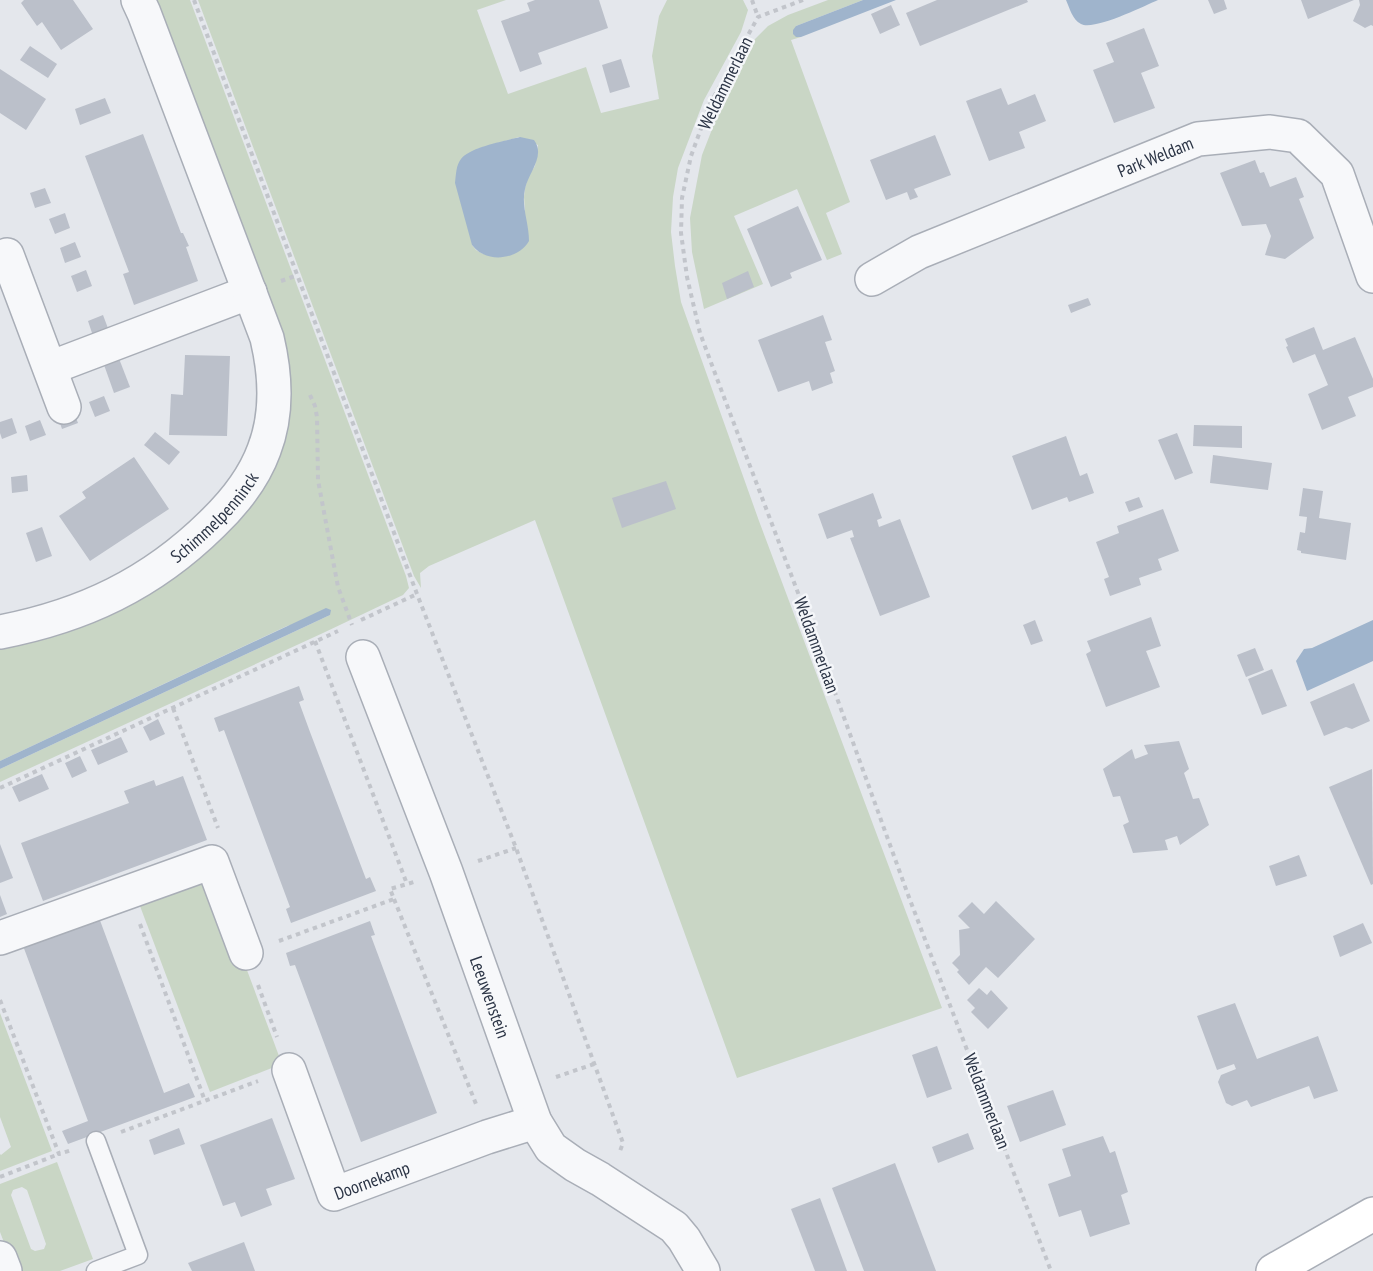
<svg xmlns="http://www.w3.org/2000/svg" width="1373" height="1271" font-family="'PT Sans Narrow',sans-serif">
	<rect width="100%" height="100%" fill="#e4e7ec"/>
	<g fill="#c9d6c5" fill-rule="evenodd">
		<path d="M155,0H190L406,576L409,588L403,595L323,633L0,782V769L330,615L287,626L0,761V646L110,612L283,435Z"/>
		<path d="M198,0H506L477,10L508,94L586,67L601,113L659,99L652,56L659,16L667,0H743L748,10L741,32L704,100L678,168L673,197L671,232L675,266L681,302L759,521L942,1008L737,1078L535,520L429,566L420,573L421,588L414,576ZM519,137L538,145L535,166L528,177L525,188L524,197L525,210L483,254L476,250L472,245L477,149Z"/>
		<path d="M828,0H863L796,26V37H801L791,40L850,202L826,213L842,254L827,260L797,189L734,216L763,284L704,309L692,252L690,218L702,155L718,114L734,76L753,41L768,26L788,15Z"/>
		<path d="M210,871L282,1064L210,1092L137,898Z"/>
		<path d="M0,1013L52,1151L0,1171V1154L1,1155L11,1147L0,1117Z"/>
		<path d="M57,1162L93,1259L60,1271H15L0,1232V1184ZM22,1187L27,1190L46,1244L44,1249L35,1251L31,1249L11,1195L13,1190Z"/>
	</g>
	<g fill="#9fb4cc">
		<path d="M863,0H896L801,37H796L793,34V30L796,26Z"/>
		<path d="M1066,0H1158C1144,6 1094,31 1081,24C1072,19 1070,9 1066,0Z"/>
		<path d="M520,137L534,140C546,156 528,173 525,189C521,206 529,223 529,241C518,260 486,264 472,245L455,183C456,175 456,165 461,159C470,147 505,141 520,137Z"/>
		<path d="M326,608L331,610L330,615L0,769V761Z"/>
		<path d="M1373,620V661L1307,691L1296,661L1304,649L1312,648Z"/>
	</g>
	<g fill="#bbc0ca">
		<path d="M24,0H73L93,29L61,50L42,22L37,26L21,3Z"/>
		<path d="M535,0H599L608,28L538,53L542,64L520,72L501,21L530,11L527,3Z"/>
		<path d="M937,0H1027L1028,2L920,46L906,13Z"/>
		<path d="M1208,0H1224L1227,9L1214,14Z"/>
		<path d="M1301,0H1354L1308,19Z"/>
		<path d="M1359,0H1373V26L1371,25L1365,28L1353,21L1360,5Z"/>
		<path d="M891,5L900,25L880,34L871,14Z"/>
		<path d="M1144,28L1159,66L1141,73L1155,108L1114,123L1093,70L1114,62L1106,43Z"/>
		<path d="M30,46L57,64L48,78L20,60Z"/>
		<path d="M621,59L630,87L610,93L602,65Z"/>
		<path d="M0,69L46,99L26,130L0,113Z"/>
		<path d="M1001,88L1008,105L1035,94L1046,121L1019,132L1025,148L989,161L966,101Z"/>
		<path d="M105,98L111,113L80,125L75,109Z"/>
		<path d="M143,134L181,233H183L189,246L186,247L198,281L134,305L123,274L129,272L85,156Z"/>
		<path d="M935,135L951,175L914,189L918,197L910,200L907,192L886,200L870,160Z"/>
		<path d="M1255,160L1260,173L1264,172L1270,187L1296,177L1304,197L1299,199L1314,238L1285,259L1265,255L1271,236L1266,224L1242,226L1220,173Z"/>
		<path d="M45,188L51,203L35,208L30,193Z"/>
		<path d="M798,206L822,260L790,273L792,278L771,287L747,229Z"/>
		<path d="M65,213L70,228L55,234L49,219Z"/>
		<path d="M75,242L81,257L65,263L60,248Z"/>
		<path d="M86,270L92,286L77,292L71,276Z"/>
		<path d="M748,271L754,287L727,299L722,283Z"/>
		<path d="M1088,298L1091,305L1071,313L1068,305Z"/>
		<path d="M103,315L109,331L93,336L88,321Z"/>
		<path d="M823,315L832,340L825,342L835,371L830,373L833,383L812,391L809,381L778,392L758,340Z"/>
		<path d="M1314,327L1323,350L1355,337L1373,379V387L1348,397L1356,416L1322,430L1308,394L1328,385L1315,354L1293,363L1286,347L1288,346L1285,339Z"/>
		<path d="M185,355L230,356L227,436L169,435L171,394L183,395Z"/>
		<path d="M118,356L130,387L114,393L103,362Z"/>
		<path d="M104,396L110,411L95,417L89,402Z"/>
		<path d="M72,408L78,423L62,429L57,414Z"/>
		<path d="M12,418L17,433L2,439L0,433V422Z"/>
		<path d="M40,420L46,435L30,441L25,426Z"/>
		<path d="M1194,425L1242,426V448L1193,446Z"/>
		<path d="M155,432L180,452L169,465L144,445Z"/>
		<path d="M1177,433L1193,473L1175,480L1158,440Z"/>
		<path d="M1066,436L1080,476L1087,473L1094,493L1069,502L1067,497L1032,510L1012,456Z"/>
		<path d="M1213,455L1272,463L1268,490L1210,483Z"/>
		<path d="M134,457L169,509L90,561L59,516L86,498L82,492Z"/>
		<path d="M27,475L28,491L12,493L11,477Z"/>
		<path d="M666,481L676,509L622,528L612,498Z"/>
		<path d="M1303,488L1323,491L1319,518L1351,523L1346,560L1301,553V551L1297,550L1300,532L1305,533L1307,517L1299,516Z"/>
		<path d="M873,493L882,518L877,520L879,527L900,519L930,597L880,616L850,538L854,537L852,530L827,539L818,514Z"/>
		<path d="M1139,497L1143,507L1129,512L1125,502Z"/>
		<path d="M1163,509L1179,551L1158,559L1162,570L1139,578L1141,585L1110,596L1104,579L1109,577L1096,542L1119,533L1117,526Z"/>
		<path d="M42,527L52,556L36,562L26,533Z"/>
		<path d="M1151,617L1161,646L1146,651L1160,687L1106,707L1086,654L1091,651L1087,641Z"/>
		<path d="M1035,620L1043,641L1031,645L1023,625Z"/>
		<path d="M1255,648L1264,670L1246,677L1237,655Z"/>
		<path d="M1272,669L1287,706L1262,715L1248,679Z"/>
		<path d="M1354,683L1370,721L1352,729L1346,727L1324,736L1310,702Z"/>
		<path d="M299,686L304,700L299,702L310,732L366,879L370,877L376,891L291,923L286,909L290,907L224,730L219,732L214,718Z"/>
		<path d="M158,719L165,734L150,741L143,727Z"/>
		<path d="M121,737L128,752L98,765L91,750Z"/>
		<path d="M1179,741L1189,769L1184,773L1193,799L1199,798L1209,825L1180,845L1177,836L1165,840L1168,850L1133,853L1123,825L1129,822L1120,796L1113,797L1103,769L1132,749L1135,759L1148,754L1144,745Z"/>
		<path d="M80,756L87,771L72,778L65,763Z"/>
		<path d="M1372,769L1373,884L1371,885L1329,787Z"/>
		<path d="M42,774L49,789L19,802L12,787Z"/>
		<path d="M183,776L207,840L43,901L21,843L129,803L124,791L154,780L156,786Z"/>
		<path d="M0,844L13,878L0,883Z"/>
		<path d="M1299,855L1307,876L1276,886L1269,866Z"/>
		<path d="M0,895L7,914L0,917Z"/>
		<path d="M996,901L1035,939L998,978L986,967L969,985L957,972L959,970L952,963L960,955L959,930L970,928L958,916L972,902L984,914Z"/>
		<path d="M98,915L164,1093L189,1083L195,1097L68,1144L62,1131L88,1121L22,943Z"/>
		<path d="M370,921L375,935L371,936L437,1113L361,1142L295,965L290,966L286,953Z"/>
		<path d="M1363,923L1372,943L1340,957L1333,936Z"/>
		<path d="M979,988L987,995L991,990L1008,1008L988,1029L971,1012L975,1008L967,1000Z"/>
		<path d="M1235,1003L1257,1059L1318,1036L1338,1091L1314,1099L1309,1086L1251,1107L1247,1100L1232,1106L1226,1103L1218,1082L1221,1075L1236,1069L1234,1064L1217,1070L1197,1016Z"/>
		<path d="M937,1046L952,1089L927,1098L912,1055Z"/>
		<path d="M1053,1090L1066,1125L1020,1142L1007,1106Z"/>
		<path d="M272,1118L295,1179L266,1189L272,1205L241,1217L235,1202L223,1206L200,1145Z"/>
		<path d="M179,1128L185,1144L154,1155L149,1140Z"/>
		<path d="M968,1133L974,1149L938,1163L932,1147Z"/>
		<path d="M1103,1136L1110,1153L1115,1151L1128,1192L1121,1195L1130,1224L1090,1237L1081,1210L1059,1217L1048,1184L1071,1176L1062,1149Z"/>
		<path d="M895,1163L936,1271H864L832,1188Z"/>
		<path d="M820,1198L847,1271H815L791,1209Z"/>
		<path d="M244,1242L255,1271H192L188,1263Z"/>
	</g>
	<g fill="none" stroke-linecap="round" stroke-linejoin="round">
		<defs>
			<path id="lane" d="M96,1271L138,1255L96,1141"/>
			<g id="street">
				<path d="M7,255L64,407"/>
				<path id="s1" d="M872,279L919,252L1198,139L1270,132L1298,136L1337,174L1373,276"/>
				<path d="M50,368L250,292"/>
				<path id="s2" d="M0,632C83,616 151,584 212,524C234,503 253,480 264,450C278,414 276,376 267,338L144,13L138,0"/>
				<path id="s3" d="M363,657L446,872L535,1122L551,1148L575,1165L600,1179L674,1227L684,1239L703,1271"/>
				<path d="M0,938L212,862L246,953"/>
				<path id="s4" d="M289,1070L334,1194L487,1137L535,1122"/>
				<path d="M0,1258L5,1271"/>
			</g>
			<path id="secondary" d="M1273,1271L1373,1214"/>
		</defs>
		<use href="#lane" stroke="#a9aeb7" stroke-width="21"/>
		<use href="#street" stroke="#a9aeb7" stroke-width="36"/>
		<use href="#secondary" stroke="#a9aeb7" stroke-width="36"/>
		<g stroke="#c2c5cb" stroke-width="4" stroke-dasharray="4.5 4.5" stroke-linecap="butt">
			<path d="M194,0L417,594L516,848L623,1143L620,1151"/>
			<path d="M752,0L758,17"/>
			<path d="M803,0L758,17L710,104L691,156L682,198L681,233L687,277L700,333L719,384L820,651L907,892L1051,1271"/>
			<path d="M281,281L298,275"/>
			<path d="M310,395L315,406L317,417L318,480L338,587L352,625"/>
			<path d="M361,620L417,594"/>
			<path d="M315,641L407,884"/>
			<path d="M173,708L218,828"/>
			<path d="M0,788L338,631"/>
			<path d="M478,861L516,848"/>
			<path d="M394,899L476,1104"/>
			<path d="M140,924L205,1101"/>
			<path d="M279,941L394,899L390,889L414,882"/>
			<path d="M258,985L277,1037"/>
			<path d="M0,1000L59,1154L72,1150"/>
			<path d="M556,1077L594,1064"/>
			<path d="M121,1132L258,1081"/>
			<path d="M0,1177L59,1154"/>
		</g>
		<use href="#lane" stroke="#f7f8fa" stroke-width="18"/>
		<use href="#street" stroke="#f7f8fa" stroke-width="33"/>
		<use href="#secondary" stroke="#fff" stroke-width="33"/>
	</g>
	<g text-anchor="middle" dominant-baseline="central" stroke-width="5" stroke-linejoin="round" paint-order="stroke">
		<g font-size="18" fill="#2b3445" stroke="#f4f6f9">
			<text transform="translate(725 83) rotate(-64)">Weldammerlaan</text>
			<text stroke="none"><textPath href="#s1" startOffset="309">Park Weldam</textPath></text>
			<text stroke="none"><textPath href="#s2" startOffset="248">Schimmelpenninck</textPath></text>
			<text transform="translate(817 645) rotate(70)">Weldammerlaan</text>
			<text stroke="none"><textPath href="#s3" startOffset="363">Leeuwenstein</textPath></text>
			<text transform="translate(987 1101) rotate(69)">Weldammerlaan</text>
			<text stroke="none"><textPath href="#s4" startOffset="172">Doornekamp</textPath></text>
		</g>
	</g>
</svg>
